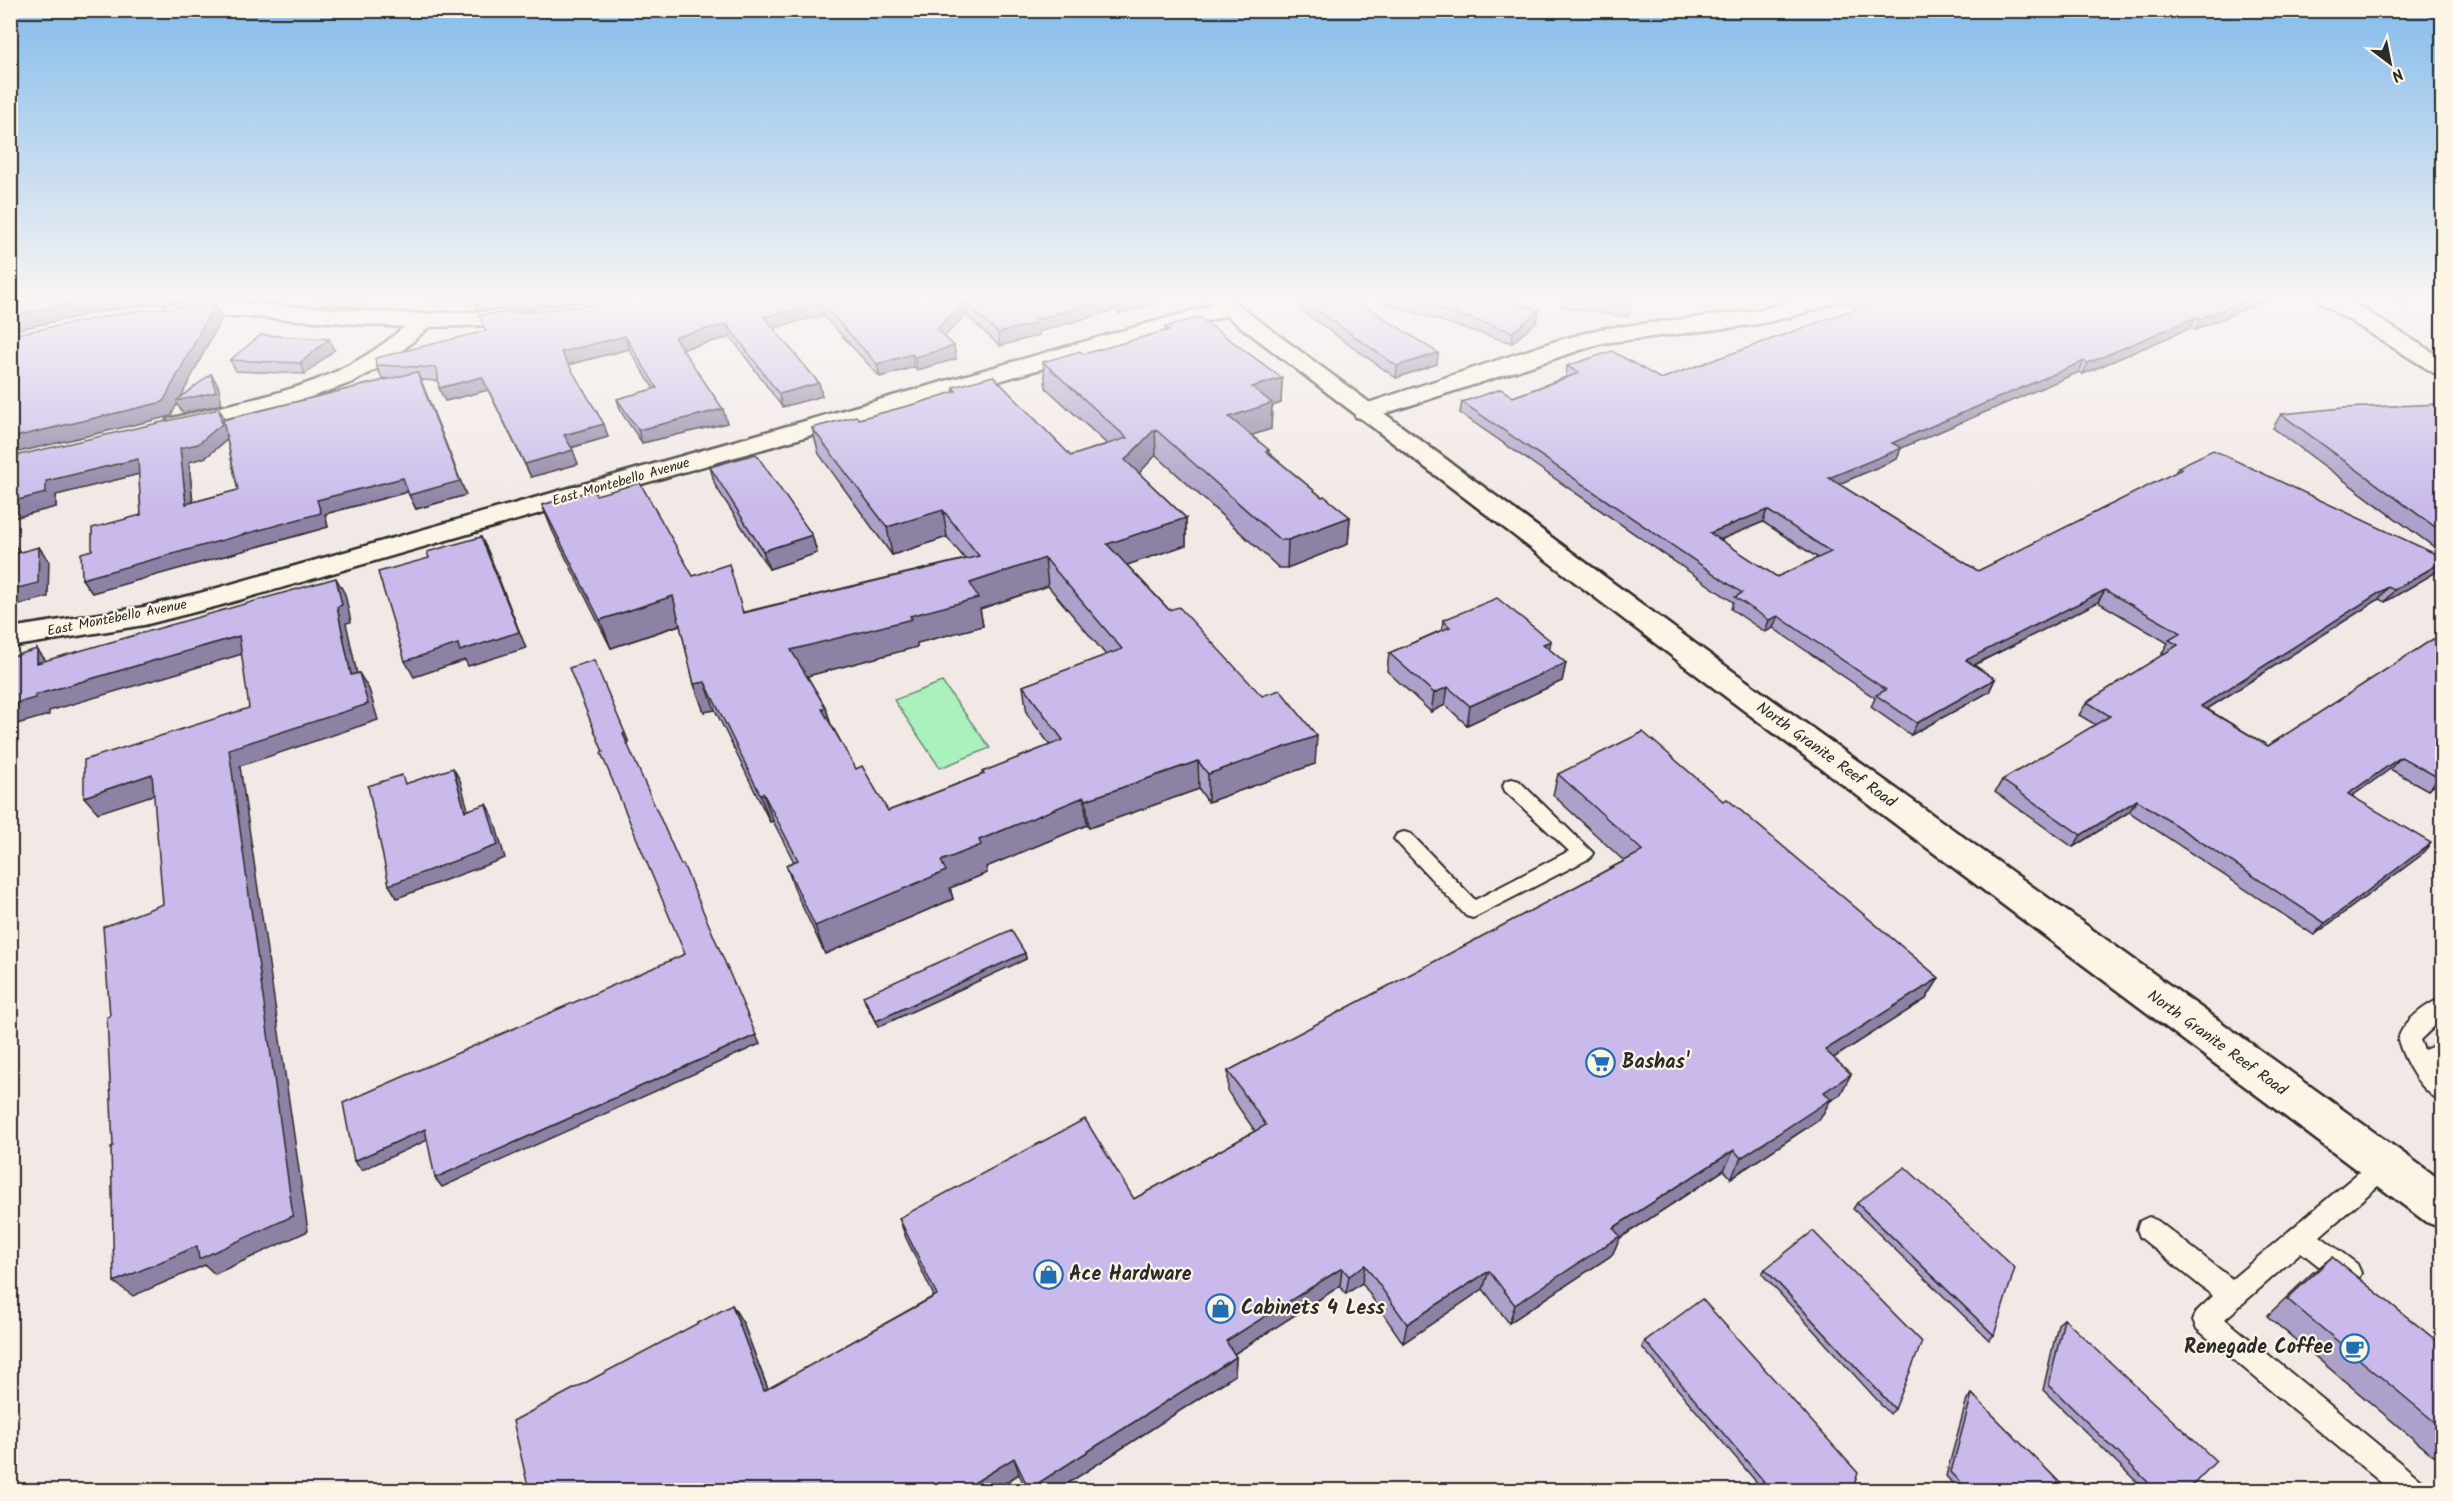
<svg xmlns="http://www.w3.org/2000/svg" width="2453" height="1501" font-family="Kalam,sans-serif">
	<rect width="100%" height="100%" fill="#f2e9e6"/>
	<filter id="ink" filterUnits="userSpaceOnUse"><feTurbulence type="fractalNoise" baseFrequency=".0167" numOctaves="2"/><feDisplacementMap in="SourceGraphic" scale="12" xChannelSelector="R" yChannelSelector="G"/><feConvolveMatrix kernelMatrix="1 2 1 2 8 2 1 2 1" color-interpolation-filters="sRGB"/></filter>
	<g filter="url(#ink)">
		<path fill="#aaf1bd" stroke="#6a8e74" stroke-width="1.5" d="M942,682L990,748L940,768L894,700Z"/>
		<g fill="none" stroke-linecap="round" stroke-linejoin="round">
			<defs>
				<g id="lane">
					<path d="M1512,779L1519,781L1593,853L1590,858L1473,918L1466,916L1394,839L1397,834L1404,832L1411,834L1475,900L1569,851L1505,791L1503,786L1505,781Z"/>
					<path d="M2442,998V1019L2420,1040L2424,1050L2442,1043V1062L2435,1066L2442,1075V1101C2421,1093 2404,1061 2398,1040C2401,1023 2426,1004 2442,998Z"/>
					<path d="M2385,1154L2393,1157L2397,1165L2393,1173L2320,1236L2357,1264L2361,1273L2357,1282L2348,1285L2339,1282L2301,1252L2225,1319L2421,1480L2425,1490H2390L2197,1329L2193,1320L2197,1311L2213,1296L2140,1237L2137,1229L2140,1221L2149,1217L2158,1221L2232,1279L2377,1157Z"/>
				</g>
				<g id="street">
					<path d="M1806,297H1839L1836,302L1804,313L1759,324L1602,343L1374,417L1365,419L1356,417L1353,412L1356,407L1553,342L1600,329L1759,310Z"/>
					<path d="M2317,297H2343L2442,358V375L2434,373L2320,302Z"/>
					<path d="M1227,301L1235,303L1238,308L1235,313L218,606L144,625L10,647V628L144,607L200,593Z"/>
					<path d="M217,302L415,314L526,310L534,312L537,317L534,322L526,324L429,327L389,362L353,382L283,407L177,431L168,429L165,424L168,419C256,397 333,390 404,327L239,316L174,317L166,315L163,310L166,305Z"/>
				</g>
				<path id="secondary" d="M1202,297H1227L1720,662L2442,1181V1228L2426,1222L1698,676Z"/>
			</defs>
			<use href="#lane" stroke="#2b2b2b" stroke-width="4"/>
			<use href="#street" stroke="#2b2b2b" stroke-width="5"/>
			<use href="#secondary" stroke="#2b2b2b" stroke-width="5"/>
			<use href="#lane" fill="#fcf5e5" fill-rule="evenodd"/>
			<use href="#street" fill="#fcf5e5" fill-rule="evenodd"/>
			<use href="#secondary" fill="#fcf5e5" fill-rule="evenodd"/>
		</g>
		<g fill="#ada0ca" stroke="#2b2b2b" stroke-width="1.5" fill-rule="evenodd">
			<path d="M10,297H232L231,300H187L109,310Z"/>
			<path d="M317,297H374L364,306H345L321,305Z"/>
			<path d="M427,297H629L522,309L477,310L474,301L430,303Z"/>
			<path d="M660,297H1152L1153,304L1119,314L1115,310L1038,332L1039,335L1000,346L966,315L944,336L954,346L956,359L917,370L914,367L880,377L823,315L773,328L819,383L822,396L782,407L731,337L682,349L727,423L642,443L621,412L617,399L654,389L629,349L568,365L608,437L571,448L578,464L531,477L488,390L445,401L439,388L438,381L421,380L466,495L416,509L408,492L325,514L328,527L92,593L82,579L92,550L141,515L139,474L56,495V507L10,457L225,419L389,379L382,378L376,365L556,309ZM227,440L238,490L193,502L189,462L206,457Z"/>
			<path d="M1364,297H1495L1537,321L1512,343Z"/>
			<path d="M1564,297H1633L1628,317L1562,307Z"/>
			<path d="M1840,297H2273L2195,330L2190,328L2083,374L2079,372L1901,448L1897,459L1839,484L1978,571L2175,473L2178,467L2438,571L2385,602L2379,599L2207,709L2268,746L2433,639L2442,780L2428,790L2390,769L2352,796L2420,856L2314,935L2129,812L2073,847L1995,792L2002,780L2096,725L2079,715L2087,702L2165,654L2162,653L2168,643L2098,602L1974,665L1995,679L1989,692L1911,735L1871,707L1875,698L1773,628L1765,632L1731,609L1733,602L1460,413L1462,402L1513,397L1566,377L1567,366L1661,379L1857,309L1839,301ZM1763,522L1818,558L1777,577L1720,540Z"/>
			<path d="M2381,297H2423L2405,306Z"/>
			<path d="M1301,299L1438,353L1437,364L1396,378L1301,310Z"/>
			<path d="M1165,327L1282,378L1281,403L1272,406L1271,429L1251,435L1269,450V453L1322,497L1350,517L1348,544L1287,568H1279L1156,455L1139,473L1186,518V545L1127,565L1315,764L1208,802L1199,789L1089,828L1087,825L986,867L987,873L950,888L953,899L825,954L796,893L786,865L794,862L773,821L770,822L715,710L704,712L694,684L680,625L611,648L553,532L542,505L596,495L693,576L744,612L965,559L947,537L892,555L819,454L812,428L859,419L919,403L954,392L953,387L1071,456L1107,444L1046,388L1043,362L1084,354L1165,331ZM1048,586L1106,655L1023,686L1027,714L1050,745L982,772L983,774L888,811L856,769L830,722L826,708L807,676L917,647V643L983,626L980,609Z"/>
			<path d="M334,350L305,374L236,371L230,360Z"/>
			<path d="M2442,404V547H2434L2273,428L2281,414Z"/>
			<path d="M710,467L812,535L817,553L769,569L715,485Z"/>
			<path d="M1443,620L1549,649L1566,663L1562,681L1467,725L1445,705L1431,712L1387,671L1389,653L1442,630Z"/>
			<path d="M1558,774L1723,801L1939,978L1926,999L1833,1058L1851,1074L1840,1095L1830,1101L1820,1119L1731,1178L1724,1170L1620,1238L1612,1255L1509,1323L1483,1289L1403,1343L1362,1283L1346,1294L1340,1286L1234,1354L1236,1357L1235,1375L1056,1491H1027L1019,1474L993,1491H529L732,1305L743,1323L768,1389L934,1296L906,1238L899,1218L1134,1199L1255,1131L1228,1092V1071L1624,861L1553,795Z"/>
			<path d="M1025,953L1026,959L878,1027L865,1002L863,996Z"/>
			<path d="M1857,1203L1994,1335L1989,1340L1853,1209Z"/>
			<path d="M2332,1257L2442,1345V1453L2435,1457L2267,1316L2312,1273Z"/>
			<path d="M1765,1269L1895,1409L1890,1414L1762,1274Z"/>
			<path d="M2064,1319L2187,1491H2146L2043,1390L2058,1324Z"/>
			<path d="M1645,1341L1852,1491H1764L1642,1347Z"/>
			<path d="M1972,1394L2068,1491H1959L1946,1476L1967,1399Z"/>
		</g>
		<g fill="#8d82a4" stroke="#2b2b2b" stroke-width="1.5">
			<path d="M101,297H186L187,300L109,310L10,331V316Z"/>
			<path d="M360,297H374L364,306Z"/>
			<path d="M517,297H629L522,309Z"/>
			<path d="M1132,297H1152L1153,304L1119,314L1118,301Z"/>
			<path d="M2253,297H2273L2195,330L2200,319Z"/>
			<path d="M2410,297H2423L2405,306Z"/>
			<path d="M1114,298L1115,310L1038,332L1039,335L1000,346L998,333L1034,320Z"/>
			<path d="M964,302L966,315L939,342L937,329Z"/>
			<path d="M821,303L823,315L767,330L764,317Z"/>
			<path d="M215,304L222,317L179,401L211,374L218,385L222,404L183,413L177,404L171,416L10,454V438Z"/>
			<path d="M1539,310L1537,321L1512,343L1513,332Z"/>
			<path d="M2196,317L2190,328L2083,374L2088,363Z"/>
			<path d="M727,324L731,337L678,350L674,337Z"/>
			<path d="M625,336L629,349L566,365L561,352Z"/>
			<path d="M329,339L334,350L305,374L300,363Z"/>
			<path d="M954,346L956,359L917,370L915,357Z"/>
			<path d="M1438,353L1437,364L1396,378L1397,366Z"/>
			<path d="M912,354L914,367L880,377L877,364Z"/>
			<path d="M2084,361L2079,372L1901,448L1897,459L1825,490L1829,478L1892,443Z"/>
			<path d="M417,372L466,495L416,509L409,495Z"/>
			<path d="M482,377L488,390L445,401L439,388Z"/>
			<path d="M1282,378L1281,403L1272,406L1271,429L1229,443V417L1252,387Z"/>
			<path d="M819,383L822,396L782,407L779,394Z"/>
			<path d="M219,409L227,422L230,437L206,457L189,462L194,517L186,504L180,448Z"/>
			<path d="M723,409L727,423L642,443L638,430Z"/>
			<path d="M604,424L608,437L569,448L564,435Z"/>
			<path d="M1155,429L1156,455L1127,486L1125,460Z"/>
			<path d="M573,450L578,464L531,477L525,464Z"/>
			<path d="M138,459L147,472L56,495V507L10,519V502L46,481Z"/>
			<path d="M403,478L410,491L325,514L328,527L92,593L82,579L317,500Z"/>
			<path d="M943,510L947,537L892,555L887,527Z"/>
			<path d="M1767,510L1763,522L1707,545L1710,533Z"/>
			<path d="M1350,517L1348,544L1287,568L1288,540Z"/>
			<path d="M1186,518V545L1109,571L1107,544Z"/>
			<path d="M812,535L817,553L769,569L763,551Z"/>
			<path d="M481,537L488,551L526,648L468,666L465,660L414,677L405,661Z"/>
			<path d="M13,543L24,557L13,554Z"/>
			<path d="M39,547L49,561L48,597L10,607V590Z"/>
			<path d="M1045,558L1048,586L980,609L983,626L917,643V647L800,678L791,650L910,616L970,583Z"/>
			<path d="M2442,562V566L2438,571L2385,602L2394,590Z"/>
			<path d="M336,578L345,594L351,622L346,623L361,692L351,675L337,607Z"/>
			<path d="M2388,587L2379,599L2193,718L2201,706Z"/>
			<path d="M2105,590L2098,602L1960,672L1966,660Z"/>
			<path d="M673,596L682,624L611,648L600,620Z"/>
			<path d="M1778,616L1773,628L1765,632L1769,620Z"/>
			<path d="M239,636L249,652L49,711V715L10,726V705L35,695Z"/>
			<path d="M1551,641L1547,660L1543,644Z"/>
			<path d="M37,649L50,666L37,663Z"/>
			<path d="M1566,663L1562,681L1467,725L1470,706Z"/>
			<path d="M359,673L369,689L378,720L240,766L308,1231L215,1274L205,1265L133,1296L114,1282L229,749Z"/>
			<path d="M1995,679L1989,692L1911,735L1917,723Z"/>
			<path d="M705,682L715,710L704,712L694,684Z"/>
			<path d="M1448,687L1445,705L1431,712L1434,693Z"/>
			<path d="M826,708L834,736L822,709Z"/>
			<path d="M625,733L629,743L627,744L623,734Z"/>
			<path d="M1317,736L1315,764L1208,802V774Z"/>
			<path d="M2401,757L2390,769L2338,806L2348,794Z"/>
			<path d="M1198,761L1199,789L1089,828L1086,800Z"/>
			<path d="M453,768L460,780L472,824L465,811Z"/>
			<path d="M152,774L165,791L98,813L84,797Z"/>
			<path d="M2442,775V780L2428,790L2439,778Z"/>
			<path d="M763,793L773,821L770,822L760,794Z"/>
			<path d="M1084,797L1087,825L986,867L987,873L950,888L953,899L825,954L815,926L941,861L979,840Z"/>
			<path d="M2137,800L2129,812L2073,847L2081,835Z"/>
			<path d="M486,804L493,816L505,858L397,898L389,885Z"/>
			<path d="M2431,843L2420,856L2314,935L2325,923Z"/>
			<path d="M1025,953L1026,959L878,1027L876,1021Z"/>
			<path d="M1939,978L1926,999L1813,1071L1825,1050Z"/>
			<path d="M756,1035L760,1044L442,1187L435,1178Z"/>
			<path d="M1851,1074L1840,1095L1830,1101L1820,1119L1731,1178L1741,1158L1824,1092Z"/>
			<path d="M425,1129L432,1138L362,1170L354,1161Z"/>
			<path d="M1734,1150L1724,1170L1620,1238L1612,1255L1509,1323L1515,1305L1613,1228Z"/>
			<path d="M1365,1265L1362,1283L1346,1294L1349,1276Z"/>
			<path d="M1342,1268L1340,1286L1226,1359V1341Z"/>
			<path d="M1489,1271L1483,1289L1403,1343L1407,1324Z"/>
			<path d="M732,1305L743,1323L775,1408L764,1391Z"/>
			<path d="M1236,1357L1235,1375L1056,1491H1029V1489Z"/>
			<path d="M1014,1458L1019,1474L993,1491H961Z"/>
		</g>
		<g fill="#c9baeb" stroke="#2b2b2b" stroke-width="1.5" fill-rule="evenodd">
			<path d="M10,297H101L10,316Z"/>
			<path d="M660,297H1132L1118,301L1114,298L1034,320L1037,323L998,333L964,302L937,329L954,346L915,357L912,354L877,364L821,303L764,317L819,383L779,394L727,324L674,337L723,409L638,430L617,399L657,388L625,336L561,352L604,424L564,435L573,450L525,464L482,377L439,388L437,368L376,365L375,358L486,331L479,315L556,309Z"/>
			<path d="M1307,297H1352L1438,353L1397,366L1301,299Z"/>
			<path d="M1401,297H1495L1539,310L1513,332Z"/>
			<path d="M1572,297H1632L1630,306Z"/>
			<path d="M1859,297H2253L2200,319L2196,317L2088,363L2084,361L1892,443L1902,448L1829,478L1978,571L2182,469L2178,467L2213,450L2442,557V562L2394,590L2388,587L2201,706L2268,746L2433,639L2442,644V775L2439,778L2401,757L2348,794L2431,843L2325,923L2137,800L2081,835L2002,780L2110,716L2087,702L2178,645L2169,640L2181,633L2105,590L1966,660L1995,679L1917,723L1876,695L1886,690L1778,616L1769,620L1735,597L1742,593L1462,402L1501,389L1513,397L1579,373L1567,366L1612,351L1661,379L1872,303ZM1767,510L1831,552L1777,577L1710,533Z"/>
			<path d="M215,304L163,402L10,438V335L134,311Z"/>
			<path d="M1199,317L1282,378L1252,387L1272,403L1229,417L1269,450L1266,451L1322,497L1324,496L1350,517L1288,540H1280L1155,429L1125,460L1186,518L1107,544L1169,610L1179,607L1262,696L1280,690L1317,736L1208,774L1198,761L1086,800L1084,797L979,840L981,845L941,861L946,871L815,926L786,865L798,860L763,793L760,794L705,682L694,684L673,596L600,620L542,505L593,490L596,495L640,483L693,576L729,564L743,613L979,556L943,510L887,527L812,428L856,416L859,419L919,403L956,391L953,387L993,376L1071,456L1127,438L1043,362L1080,351L1084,354L1169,330L1165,327ZM1045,558L1122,649L1023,686L1063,740L982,772L984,774L888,811L862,766L856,769L822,709L826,708L791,650L912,619L910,616L978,598L970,583Z"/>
			<path d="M261,335L329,339L300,363L230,360Z"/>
			<path d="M417,372L460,481L409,495L403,478L317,500L321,513L82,579L81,553L92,550V528L141,515L138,459L46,481V493L10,502V457L219,409L222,424L198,444L180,448L186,504L238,490L223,420Z"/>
			<path d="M211,374L216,392L176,401Z"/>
			<path d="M2442,404V532L2281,414L2343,408Z"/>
			<path d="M756,454L812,535L763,551L710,467Z"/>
			<path d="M481,537L519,632L460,651L458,644L405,661L378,572L429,558L427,552Z"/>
			<path d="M13,543V554L39,547L38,583L10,590V544Z"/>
			<path d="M336,578L342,605L337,607L351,675L359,673L368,704L229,749L293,1216L199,1259L197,1246L114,1282L111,1147L113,1146L107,1017L110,1016L103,927L163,904L152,774L84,797V760L249,708L239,636L35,695V698L10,705V657L37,649V663Z"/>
			<path d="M1497,598L1551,641L1543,644L1566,663L1470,706L1448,687L1434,693L1389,653L1450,627L1443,620Z"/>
			<path d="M594,660L625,733L623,734L681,865L683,864L756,1035L435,1178L425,1129L354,1161L343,1103L685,954L601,753L603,752L569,668Z"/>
			<path d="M1643,732L1723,801L1727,799L1939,978L1825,1050L1851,1074L1824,1092L1831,1099L1741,1158L1734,1150L1613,1228L1620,1236L1515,1305L1489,1271L1407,1324L1365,1265L1349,1276L1342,1268L1226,1341L1236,1357L1029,1489L1014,1458L961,1491H529L513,1421L732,1305L764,1391L937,1295L899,1218L1085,1119L1134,1199L1266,1125L1228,1071L1643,851L1558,774Z"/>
			<path d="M453,768L465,811L486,804L498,845L389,885L368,786L402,775L405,784Z"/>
			<path d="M1011,930L1025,953L876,1021L863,996Z"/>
			<path d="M1905,1167L2015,1268L1994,1335L1857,1203Z"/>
			<path d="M1813,1231L1922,1342L1895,1409L1765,1269Z"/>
			<path d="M2332,1257L2442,1345V1428L2287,1299Z"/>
			<path d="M1702,1299L1858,1473L1852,1491H1772L1645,1341Z"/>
			<path d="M2064,1319L2216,1461L2187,1491H2157L2049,1385Z"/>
			<path d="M1972,1394L2068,1491H1969L1951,1472Z"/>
		</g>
	</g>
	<linearGradient id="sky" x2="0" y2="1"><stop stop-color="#85bceb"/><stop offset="0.59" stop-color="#f9f5f4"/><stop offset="1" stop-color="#f9f5f4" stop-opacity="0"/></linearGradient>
	<rect width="2453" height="507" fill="url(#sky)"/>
	<defs>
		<symbol id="supermarket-ring" viewBox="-11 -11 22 22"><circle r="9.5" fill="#fcf5e5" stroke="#1f6fb2" stroke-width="1.5"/><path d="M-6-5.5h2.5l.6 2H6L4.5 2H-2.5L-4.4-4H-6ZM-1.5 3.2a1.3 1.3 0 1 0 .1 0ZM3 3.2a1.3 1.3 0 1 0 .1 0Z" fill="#1f6fb2"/></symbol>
		<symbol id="shop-ring" viewBox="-11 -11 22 22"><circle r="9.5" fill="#fcf5e5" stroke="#1f6fb2" stroke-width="1.5"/><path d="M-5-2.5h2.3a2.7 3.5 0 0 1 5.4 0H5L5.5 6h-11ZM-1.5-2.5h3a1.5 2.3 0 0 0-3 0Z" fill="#1f6fb2"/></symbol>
		<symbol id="cafe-ring" viewBox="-11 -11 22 22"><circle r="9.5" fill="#fcf5e5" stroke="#1f6fb2" stroke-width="1.5"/><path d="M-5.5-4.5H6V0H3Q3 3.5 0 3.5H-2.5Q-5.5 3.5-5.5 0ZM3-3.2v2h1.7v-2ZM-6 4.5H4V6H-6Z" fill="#1f6fb2"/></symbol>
	</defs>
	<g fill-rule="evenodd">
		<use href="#supermarket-ring" x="1584" y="1046" width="33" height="33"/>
		<use href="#shop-ring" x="1032" y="1258" width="33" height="33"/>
		<use href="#shop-ring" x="1204" y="1292" width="33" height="33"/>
		<use href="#cafe-ring" x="2338" y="1332" width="33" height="33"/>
	</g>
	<g text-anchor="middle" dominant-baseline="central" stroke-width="4.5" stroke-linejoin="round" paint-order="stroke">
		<g font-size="14" fill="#2b2b2b" stroke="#fcf5e5">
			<text transform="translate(621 482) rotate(-16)">East Montebello Avenue</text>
			<text transform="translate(117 618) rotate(-11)">East Montebello Avenue</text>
		</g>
		<g font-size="16" fill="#2b2b2b" stroke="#fcf5e5">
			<text transform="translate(1826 755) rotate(36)">North Granite Reef Road</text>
			<text transform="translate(2217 1043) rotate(36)">North Granite Reef Road</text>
		</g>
		<g font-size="20" font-weight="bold" fill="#2b2b2b" stroke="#fcf5e5" text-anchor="start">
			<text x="1622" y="1063">Bashas'</text>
			<text x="1069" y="1275">Ace Hardware</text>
			<text x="1241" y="1309">Cabinets 4 Less</text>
			<text x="2333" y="1348" text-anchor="end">Renegade Coffee</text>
		</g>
	</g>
	<rect width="2453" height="1501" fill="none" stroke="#fcf5e5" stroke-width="36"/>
	<rect x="18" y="18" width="2417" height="1465" fill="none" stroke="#2b2b2b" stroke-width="2" filter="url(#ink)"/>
	<g transform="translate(2390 63) rotate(148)" stroke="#fcf5e5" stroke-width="4.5" paint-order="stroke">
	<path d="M0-4.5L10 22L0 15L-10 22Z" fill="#2b2b2b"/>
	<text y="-9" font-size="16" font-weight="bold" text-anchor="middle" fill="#2b2b2b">N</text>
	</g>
</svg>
